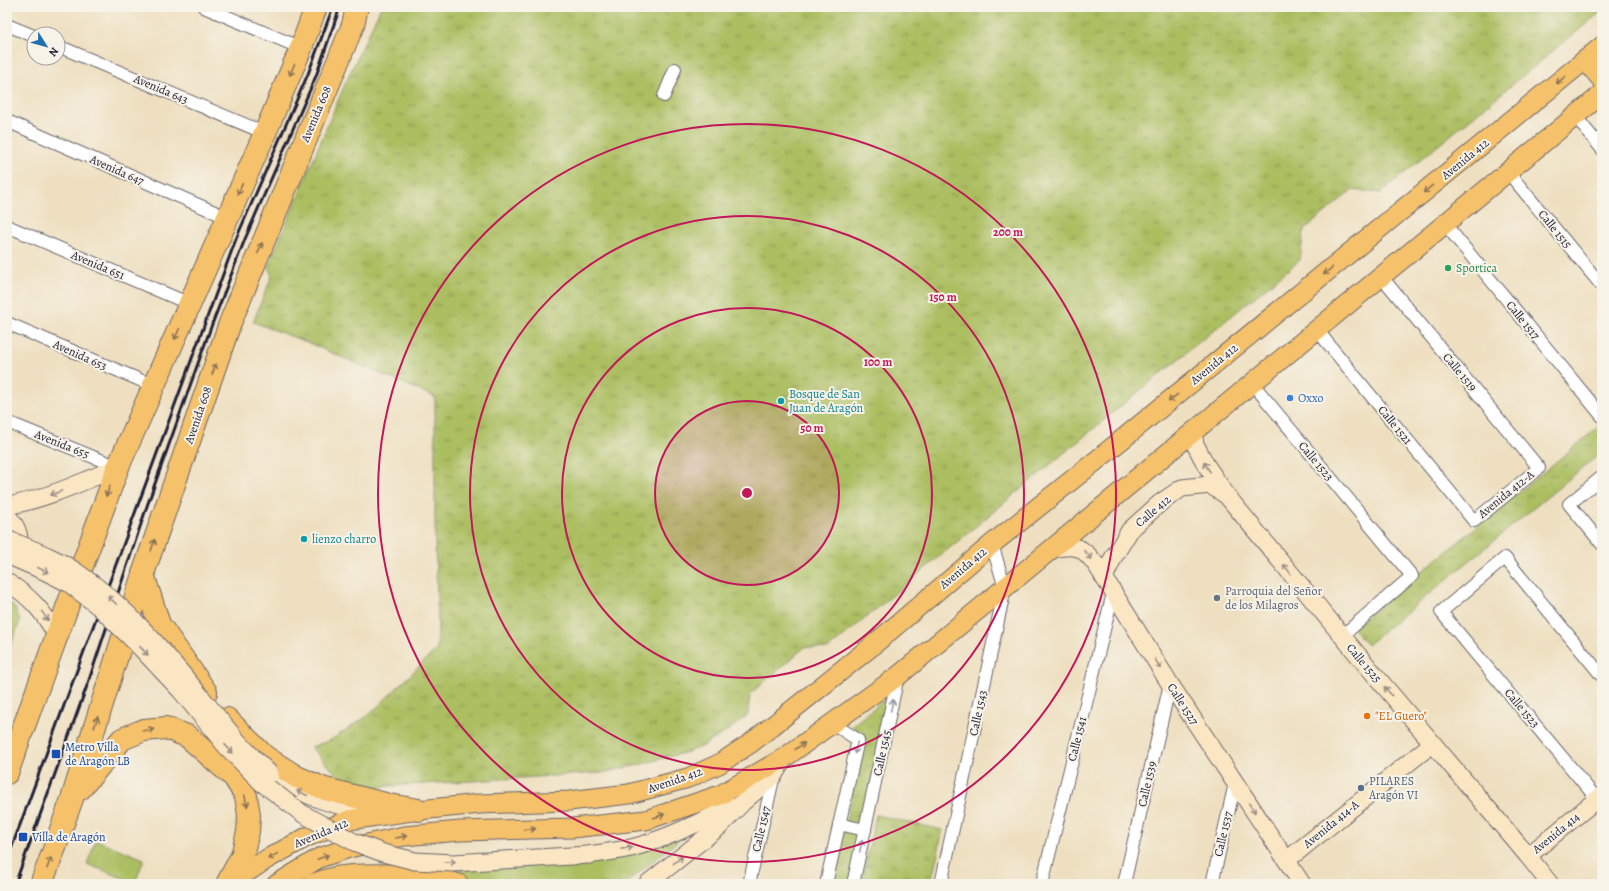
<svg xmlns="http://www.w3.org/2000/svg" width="1609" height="891" font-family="Alegreya,serif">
	<defs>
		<pattern id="park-tufts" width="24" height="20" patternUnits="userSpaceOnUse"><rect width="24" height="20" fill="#abbe61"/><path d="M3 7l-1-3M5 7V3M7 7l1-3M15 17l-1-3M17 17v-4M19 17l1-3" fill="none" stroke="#8b9a51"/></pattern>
	</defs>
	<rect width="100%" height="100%" fill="#f7f3e8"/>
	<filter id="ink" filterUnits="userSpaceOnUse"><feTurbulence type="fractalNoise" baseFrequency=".025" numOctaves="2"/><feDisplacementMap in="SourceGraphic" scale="8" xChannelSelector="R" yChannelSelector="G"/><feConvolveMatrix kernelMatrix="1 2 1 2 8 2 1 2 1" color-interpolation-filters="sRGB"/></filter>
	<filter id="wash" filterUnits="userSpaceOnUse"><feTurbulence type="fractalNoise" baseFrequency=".012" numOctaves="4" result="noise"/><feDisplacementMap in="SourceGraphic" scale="16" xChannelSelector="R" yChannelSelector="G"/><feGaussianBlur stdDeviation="0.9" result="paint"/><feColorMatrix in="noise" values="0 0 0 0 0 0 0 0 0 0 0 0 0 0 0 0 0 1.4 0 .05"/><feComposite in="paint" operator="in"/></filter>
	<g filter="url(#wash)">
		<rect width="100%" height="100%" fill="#eedfc0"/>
		<g fill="#abbe61" stroke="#66704e">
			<path d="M7,600L15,608L20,621L7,654Z"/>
			<path d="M684,836L625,884H472L449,871Z"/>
			<path d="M96,840L144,859L135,883L87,864Z"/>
		</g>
		<g fill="url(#park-tufts)" stroke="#66704e">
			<path d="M381,7H1602V11L1380,193L1352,190L1304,230L1300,260L1116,410L828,649L805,647L750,694L748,715L727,731L703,746L687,752L638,765L601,773L359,788C337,779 326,763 311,747L331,740L369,715L437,649L438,626L435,542V397L304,341L253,322L272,276L268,267L345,84Z"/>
			<path d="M1602,424V452L1367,645L1353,628Z"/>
			<path d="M891,694L850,884H832L864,740L860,732L852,726Z"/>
			<path d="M876,815L943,830L931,884H861Z"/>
		</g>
	</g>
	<g filter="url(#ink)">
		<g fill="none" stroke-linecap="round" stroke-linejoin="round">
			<defs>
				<g id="street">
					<path d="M204,7L301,48"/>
					<path d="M7,25L34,36"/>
					<path d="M58,46L265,133"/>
					<path d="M664,96L675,69"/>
					<path d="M1575,116L1602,149"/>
					<path d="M7,121L228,218"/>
					<path d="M1508,172L1602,286"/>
					<path d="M1445,224L1602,416"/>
					<path d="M7,226L190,304"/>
					<path d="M7,323L154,386"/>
					<path d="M1317,330L1474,521L1539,468L1381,276"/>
					<path d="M1252,383L1412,576L1342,636"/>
					<path d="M7,422L118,467"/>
					<path d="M1602,477L1569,504L1602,544"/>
					<path d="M1602,805L1441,612L1505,558L1602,676"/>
					<path d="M839,824L865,830"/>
					<path d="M749,884L774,775"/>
					<path d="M826,884L858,740L832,723"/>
					<path d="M853,884L898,676"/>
					<path d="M941,884L1005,588L992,544"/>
					<path d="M1042,884L1113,593"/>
					<path d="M1124,884L1170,684"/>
					<path d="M1212,884L1235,783"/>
				</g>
				<g id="secondary">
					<path d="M1193,432L1195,444L1206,465L1227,496L1358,655L1528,856L1550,884"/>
					<path d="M7,506C46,499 82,482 118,467"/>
					<path d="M7,516C19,527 23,542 14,555"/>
					<path d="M1052,549C1077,544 1082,546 1097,566L1170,684L1302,884"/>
					<path d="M1104,578L1113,558L1130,530L1160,503L1182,488L1210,485L1226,495"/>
					<path d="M7,582C31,597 43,611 57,636"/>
					<path d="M270,774C307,798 335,807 378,812"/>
					<path d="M588,855C603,853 617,851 631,848C667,839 699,822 732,807"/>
					<path d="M1528,856L1602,795"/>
					<path d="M1287,860L1432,744"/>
					<path d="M647,884L720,826L743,802L774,775L784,758"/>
				</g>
				<g id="primary">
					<path d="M1585,60L1602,80"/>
					<path d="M229,884L267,859L307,837L349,820L419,810L480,804L569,801L629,794L688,778L719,764L751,743L872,646L992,544L1097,460L1602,46"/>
					<path d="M277,884L319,858L349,848L404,836L460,831L572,828L646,820L720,795L784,758L898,676L1602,94"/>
					<path d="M312,884C320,881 330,877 339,876C370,872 429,873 459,884"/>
				</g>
				<g id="highway">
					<path d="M143,574L159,624L206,692"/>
					<path d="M227,719L264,756L297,777L325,789L389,805L419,810"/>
					<path d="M7,773L118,467L265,133L301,48L316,7"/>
					<path d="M80,789L122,739L144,730L166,728L187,736L234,777L246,796L249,815L248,832L242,856L227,884"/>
					<path d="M60,832L72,799L143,574L230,323L353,25L357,7"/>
					<path d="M41,884L57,842"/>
				</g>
			</defs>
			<use href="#street" stroke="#69646a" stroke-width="14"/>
			<use href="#secondary" stroke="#69646a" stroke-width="19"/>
			<use href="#primary" stroke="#69646a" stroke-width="21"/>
			<use href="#highway" stroke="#69646a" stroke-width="24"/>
			<use href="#street" stroke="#fff" stroke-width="12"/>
			<use href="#secondary" stroke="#fbe6c4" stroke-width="17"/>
			<use href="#primary" stroke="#f5c16b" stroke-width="19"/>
			<use href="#highway" stroke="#f5c16b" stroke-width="22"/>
			<g stroke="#22223b" stroke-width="3">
				<path d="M7,860L236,239L308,74L333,7"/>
				<path d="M15,884L88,683L147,506L211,327L245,239L316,76L340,7"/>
			</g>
			<defs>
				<g id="secondary-bridge">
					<path d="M7,539C31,549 57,558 78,573C141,616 186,680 234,737C245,750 258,762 270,774"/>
					<path d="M7,555L44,571L70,584L98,606L137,644L181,691L226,746L262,783L303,814L354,842L383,853L415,861L453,863L588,855"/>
				</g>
			</defs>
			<use href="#secondary-bridge" stroke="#69646a" stroke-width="19" stroke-linecap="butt"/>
			<use href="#secondary-bridge" stroke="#fbe6c4" stroke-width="17"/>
		</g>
		<defs><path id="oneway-shaft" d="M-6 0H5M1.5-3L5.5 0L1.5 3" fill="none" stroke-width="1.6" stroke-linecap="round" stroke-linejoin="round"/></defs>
		<g stroke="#8c7253">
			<use href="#oneway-shaft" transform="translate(292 70) rotate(113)"/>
			<use href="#oneway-shaft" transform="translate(1561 80) rotate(141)"/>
			<use href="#oneway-shaft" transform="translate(240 189) rotate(114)"/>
			<use href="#oneway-shaft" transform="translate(1428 189) rotate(141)"/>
			<use href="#oneway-shaft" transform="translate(260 248) rotate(-68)"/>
			<use href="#oneway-shaft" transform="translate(1328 271) rotate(141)"/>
			<use href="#oneway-shaft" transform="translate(177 334) rotate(114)"/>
			<use href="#oneway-shaft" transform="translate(214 369) rotate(-71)"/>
			<use href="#oneway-shaft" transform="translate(1173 398) rotate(141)"/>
			<use href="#oneway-shaft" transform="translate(108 491) rotate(110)"/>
			<use href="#oneway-shaft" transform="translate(153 545) rotate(-71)"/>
			<use href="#oneway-shaft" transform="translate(96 722) rotate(-72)"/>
			<use href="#oneway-shaft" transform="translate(148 730) rotate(-9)"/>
			<use href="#oneway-shaft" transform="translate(800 746) rotate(-35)"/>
			<use href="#oneway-shaft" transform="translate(246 801) rotate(77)"/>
			<use href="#oneway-shaft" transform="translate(659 816) rotate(-19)"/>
			<use href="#oneway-shaft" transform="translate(530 829) rotate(-2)"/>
			<use href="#oneway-shaft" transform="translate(401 837) rotate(-10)"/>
			<use href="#oneway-shaft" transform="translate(273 856) rotate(151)"/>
			<use href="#oneway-shaft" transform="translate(323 857) rotate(-22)"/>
			<use href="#oneway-shaft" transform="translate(49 863) rotate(-70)"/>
		</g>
		<g stroke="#998e86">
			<use href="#oneway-shaft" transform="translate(1207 467) rotate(-123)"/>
			<use href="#oneway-shaft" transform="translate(56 493) rotate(160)"/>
			<use href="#oneway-shaft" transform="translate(1088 555) rotate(48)"/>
			<use href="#oneway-shaft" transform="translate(1287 569) rotate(-129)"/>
			<use href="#oneway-shaft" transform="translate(43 570) rotate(25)"/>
			<use href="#oneway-shaft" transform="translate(112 600) rotate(-136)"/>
			<use href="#oneway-shaft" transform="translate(45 616) rotate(55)"/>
			<use href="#oneway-shaft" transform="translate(144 651) rotate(47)"/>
			<use href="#oneway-shaft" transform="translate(1158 664) rotate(58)"/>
			<use href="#oneway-shaft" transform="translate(1388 691) rotate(-130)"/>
			<use href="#oneway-shaft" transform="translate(229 749) rotate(47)"/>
			<use href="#oneway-shaft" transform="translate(302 793) rotate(-155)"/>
			<use href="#oneway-shaft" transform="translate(1252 808) rotate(56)"/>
			<use href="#oneway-shaft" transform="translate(627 848) rotate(-11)"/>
			<use href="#oneway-shaft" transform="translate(678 860) rotate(-38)"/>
			<use href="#oneway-shaft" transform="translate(450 862) rotate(1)"/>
		</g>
		<g stroke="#9c9ca7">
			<use href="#oneway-shaft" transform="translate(892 705) rotate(-78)"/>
			<use href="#oneway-shaft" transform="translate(856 748) rotate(102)"/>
			<use href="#oneway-shaft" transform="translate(861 846) rotate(-78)"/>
		</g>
	</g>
	<circle cx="747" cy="493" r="92" fill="#c2185b" fill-opacity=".12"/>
	<g fill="none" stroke="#c2185b" stroke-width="2">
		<circle cx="747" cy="493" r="92"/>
		<circle cx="747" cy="493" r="185"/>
		<circle cx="747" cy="493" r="277"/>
		<circle cx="747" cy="493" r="369"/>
	</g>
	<circle fill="#2e9e5b" stroke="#f7f3e8" stroke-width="1.5" cx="1448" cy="268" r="4"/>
	<circle fill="#3f7fe0" stroke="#f7f3e8" stroke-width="1.5" cx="1290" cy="398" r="4"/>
	<g fill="#0f9aa8" stroke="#f7f3e8" stroke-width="1.5">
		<circle cx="781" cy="401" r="4"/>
		<circle cx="304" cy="539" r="4"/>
	</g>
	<circle fill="#6b7280" stroke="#f7f3e8" stroke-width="1.5" cx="1217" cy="598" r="4"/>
	<circle fill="#e8710a" stroke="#f7f3e8" stroke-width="1.5" cx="1367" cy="716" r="4"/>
	<g fill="#1a4fb4" stroke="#f7f3e8" stroke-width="1.5">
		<rect x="51" y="749" width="10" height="10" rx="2"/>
		<rect x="18" y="832" width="10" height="10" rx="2"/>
	</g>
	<circle fill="#5c6f8a" stroke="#f7f3e8" stroke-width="1.5" cx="1361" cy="788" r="4"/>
	<g text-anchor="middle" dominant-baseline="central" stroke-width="4" stroke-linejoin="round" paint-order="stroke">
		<g font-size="12" fill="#22223b" stroke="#f7f3e8">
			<text transform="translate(161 89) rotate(23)">Avenida 643</text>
			<text transform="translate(316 114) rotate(-67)">Avenida 608</text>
			<text transform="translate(1465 159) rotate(-39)">Avenida 412</text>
			<text transform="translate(117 170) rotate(24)">Avenida 647</text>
			<text transform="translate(1555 229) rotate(51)">Calle 1515</text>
			<text transform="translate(98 265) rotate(23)">Avenida 651</text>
			<text transform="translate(1523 320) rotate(51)">Calle 1517</text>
			<text transform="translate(80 355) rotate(24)">Avenida 653</text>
			<text transform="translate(1214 364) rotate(-39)">Avenida 412</text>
			<text transform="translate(1460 372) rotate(50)">Calle 1519</text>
			<text transform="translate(198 415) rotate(-71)">Avenida 608</text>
			<text transform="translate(1395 425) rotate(51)">Calle 1521</text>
			<text transform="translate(62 444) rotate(22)">Avenida 655</text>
			<text transform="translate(1316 461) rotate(50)">Calle 1523</text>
			<text transform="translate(1506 494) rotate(-39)">Avenida 412-A</text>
			<text transform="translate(1153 511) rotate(-40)">Calle 412</text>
			<text transform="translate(963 568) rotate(-40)">Avenida 412</text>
			<text transform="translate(1364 663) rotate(50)">Calle 1525</text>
			<text transform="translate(1183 704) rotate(57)">Calle 1527</text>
			<text transform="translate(1522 708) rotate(50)">Calle 1523</text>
			<text transform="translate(978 713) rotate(-78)">Calle 1543</text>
			<text transform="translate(1077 739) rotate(-76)">Calle 1541</text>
			<text transform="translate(882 753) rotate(-78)">Calle 1545</text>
			<text transform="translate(675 780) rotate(-19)">Avenida 412</text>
			<text transform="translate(1147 784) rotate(-77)">Calle 1539</text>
			<text transform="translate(1331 824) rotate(-39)">Avenida 414-A</text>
			<text transform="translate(761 829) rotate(-77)">Calle 1547</text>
			<text transform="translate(321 833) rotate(-23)">Avenida 412</text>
			<text transform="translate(1556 833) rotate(-39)">Avenida 414</text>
			<text transform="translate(1223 834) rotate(-77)">Calle 1537</text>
		</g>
		<g font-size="12" fill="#27864d" stroke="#f7f3e8" text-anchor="start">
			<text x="1456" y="268">Sportica</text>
		</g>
		<g font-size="12" fill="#0d838f" stroke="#f7f3e8" text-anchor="start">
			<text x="789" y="394">Bosque de San<tspan x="789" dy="14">Juan de Aragón</tspan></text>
			<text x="312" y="539">lienzo charro</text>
		</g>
		<g font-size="12" fill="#366cbe" stroke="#f7f3e8" text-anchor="start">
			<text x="1298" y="398">Oxxo</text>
		</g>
		<g font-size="12" fill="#5b616d" stroke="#f7f3e8" text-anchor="start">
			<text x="1225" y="591">Parroquia del Señor<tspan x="1225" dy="14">de los Milagros</tspan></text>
		</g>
		<g font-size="12" fill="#c56008" stroke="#f7f3e8" text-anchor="start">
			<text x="1375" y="716">"EL Guero"</text>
		</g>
		<g font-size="12" fill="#164399" stroke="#f7f3e8" text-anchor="start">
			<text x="65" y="747">Metro Villa<tspan x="65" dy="14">de Aragón LB</tspan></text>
			<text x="32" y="837">Villa de Aragón</text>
		</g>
		<g font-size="12" fill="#4e5e75" stroke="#f7f3e8" text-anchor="start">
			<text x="1369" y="781">PILARES<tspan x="1369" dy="14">Aragón VI</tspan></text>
		</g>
	</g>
	<circle cx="747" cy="493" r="6" fill="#c2185b" stroke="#f7f3e8" stroke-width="2"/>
	<g font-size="12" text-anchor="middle" font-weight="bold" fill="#c2185b" stroke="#f7f3e8" stroke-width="4" stroke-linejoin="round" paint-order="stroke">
		<text x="1008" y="236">200 m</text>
		<text x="943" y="301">150 m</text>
		<text x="878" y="366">100 m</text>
		<text x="812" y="432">50 m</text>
	</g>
	<rect width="1609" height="891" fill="none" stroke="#f7f3e8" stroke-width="24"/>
	<g transform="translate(46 46) rotate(127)"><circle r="19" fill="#f7f3e8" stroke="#a29fa3"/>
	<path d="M0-3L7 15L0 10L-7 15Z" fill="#1f6fb2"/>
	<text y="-6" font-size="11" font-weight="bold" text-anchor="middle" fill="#22223b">N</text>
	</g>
</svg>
